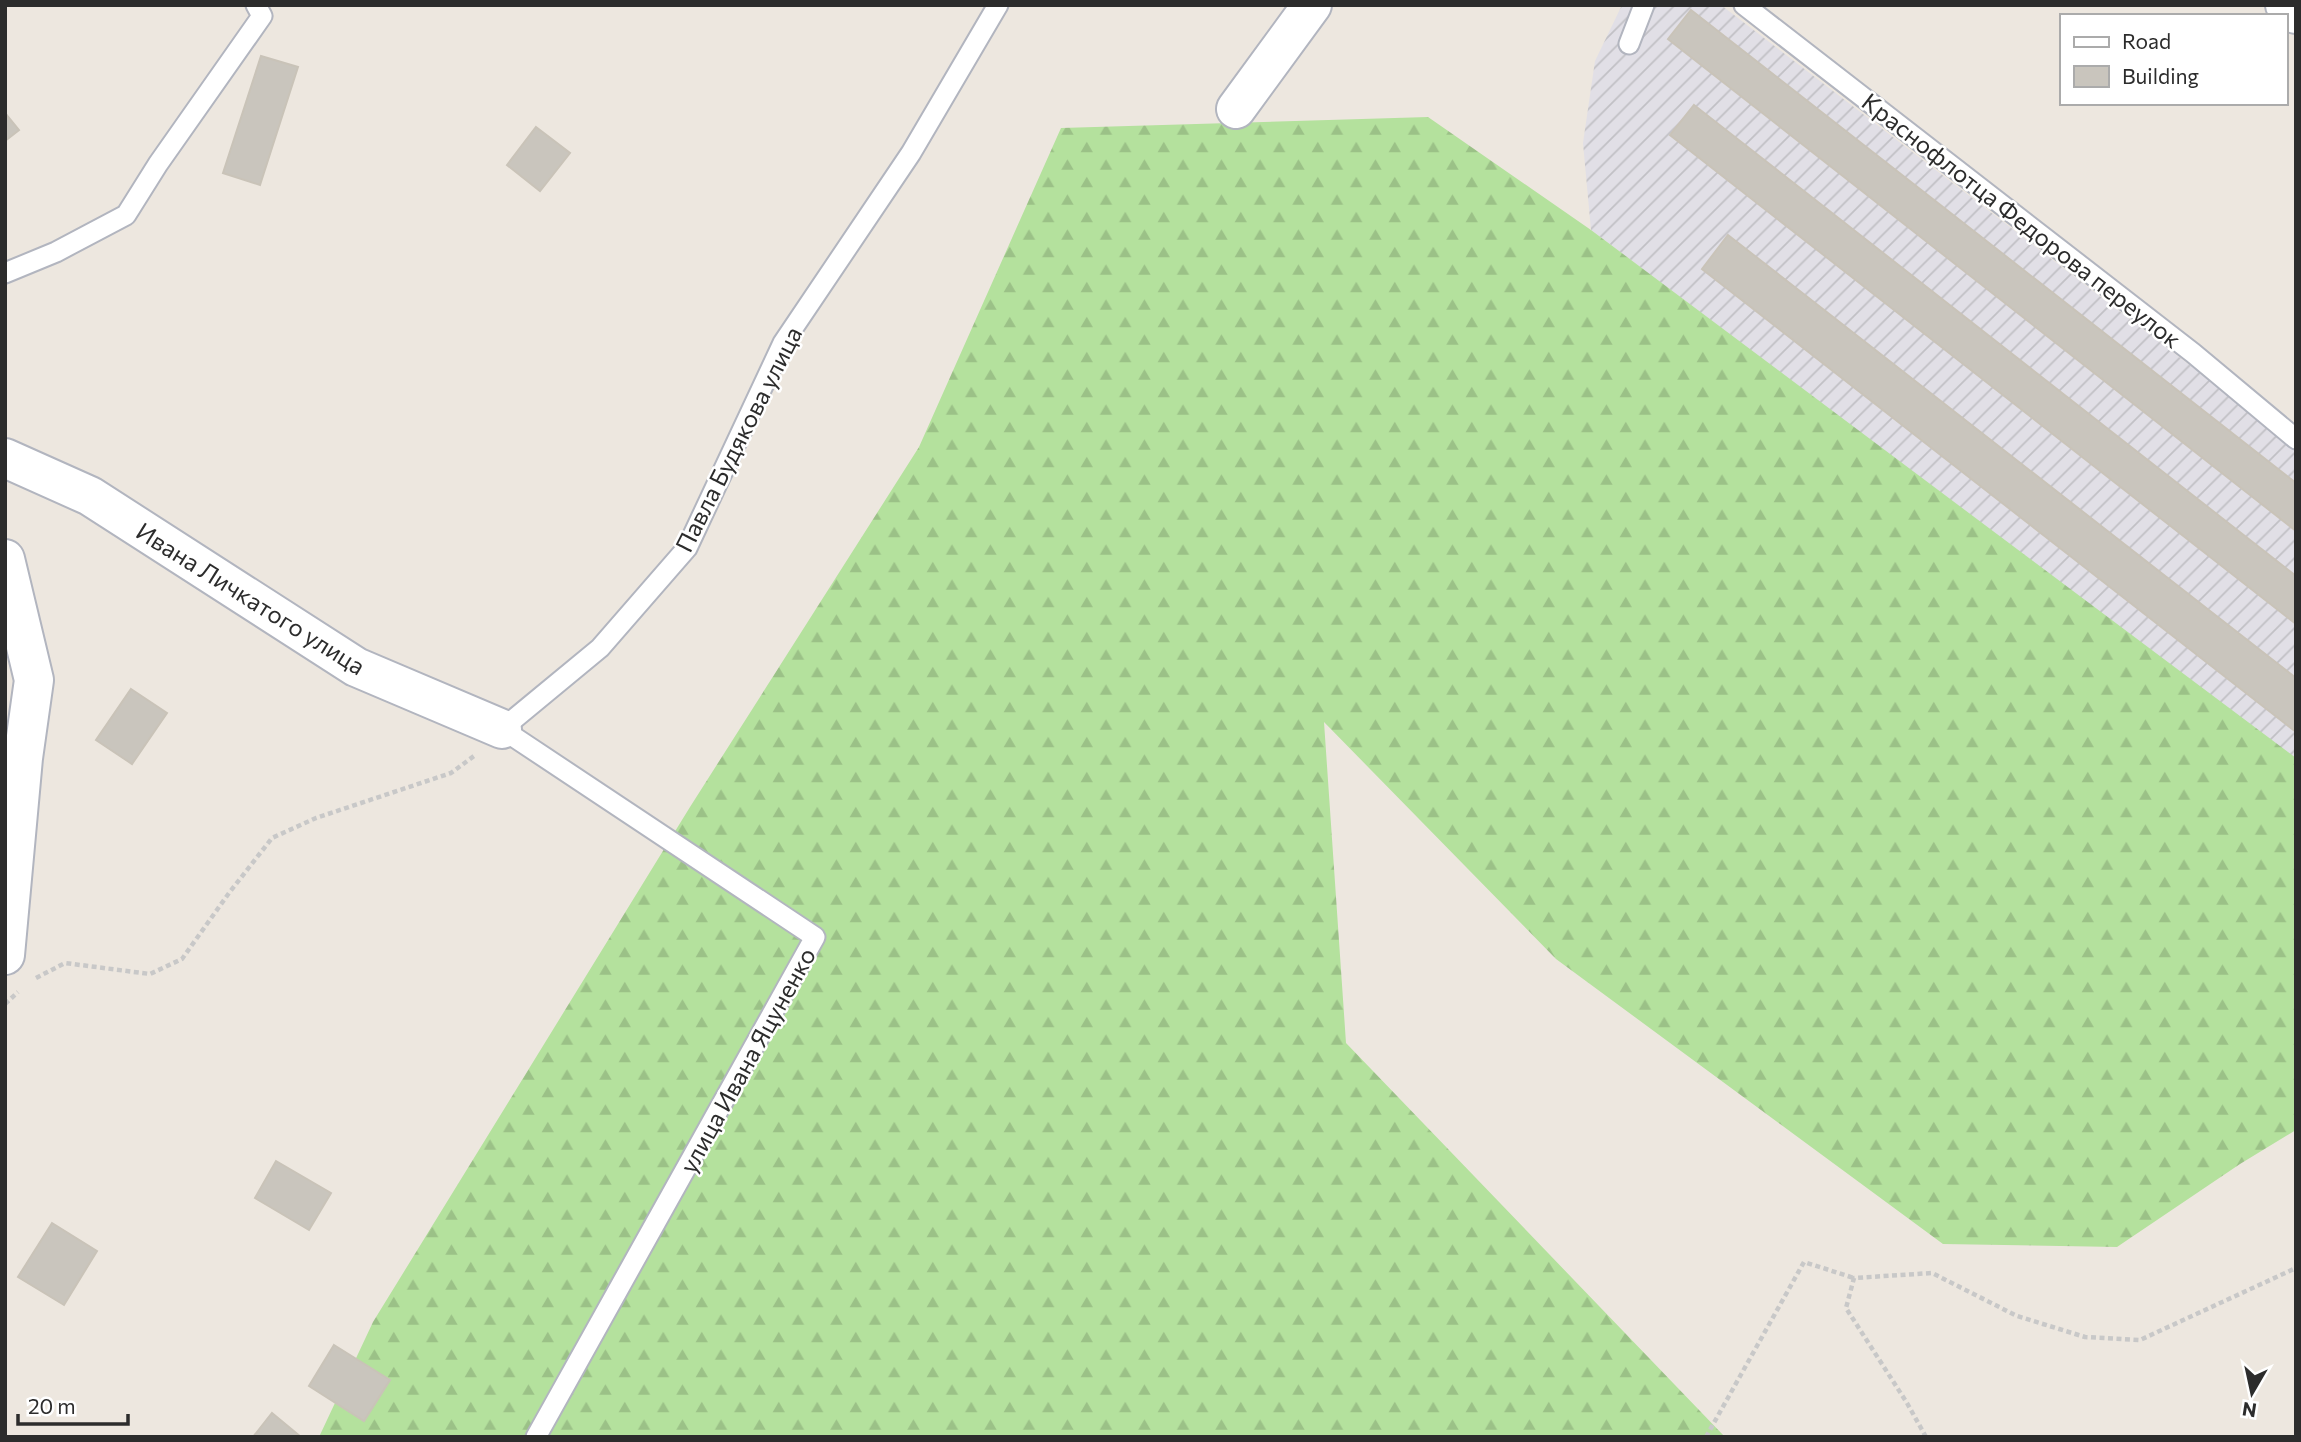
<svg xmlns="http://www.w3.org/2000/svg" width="2301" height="1442" font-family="Commissioner,sans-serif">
	<defs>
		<pattern id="industrial-furrows" width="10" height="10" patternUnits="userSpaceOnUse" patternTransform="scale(1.75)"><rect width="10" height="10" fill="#e1dfe6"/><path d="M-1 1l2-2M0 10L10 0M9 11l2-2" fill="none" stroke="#c1c0c5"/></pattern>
		<pattern id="forest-firs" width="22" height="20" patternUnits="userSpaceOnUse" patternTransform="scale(1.75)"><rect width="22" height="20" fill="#b4e19d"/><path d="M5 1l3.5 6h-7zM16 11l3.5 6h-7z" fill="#9bc187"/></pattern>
	</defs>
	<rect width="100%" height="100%" fill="#ede7df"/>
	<path fill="url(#industrial-furrows)" d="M1622,5H1721L2296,447V761L1591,230L1583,143L1595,61Z"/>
	<path fill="url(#forest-firs)" d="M1428,117L1591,230L2296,758V1130L2240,1164L2117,1247L1943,1244L1556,959L1324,722L1346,1043L1725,1437H319L373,1322L690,807L919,447L1061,128Z"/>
	<g fill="#c9c5bd" stroke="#c9c3b8" stroke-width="2">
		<path d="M1691,10L2296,483V531L1668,39Z"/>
		<path d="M261,56L298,67L260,185L223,173Z"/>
		<path d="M1694,105L2296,576V624L1670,135Z"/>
		<path d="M5,113L19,130L5,141Z"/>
		<path d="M536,127L570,153L540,191L507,165Z"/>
		<path d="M1728,235L2296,678V732L1702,269Z"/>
		<path d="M131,689L167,713L132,764L96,740Z"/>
		<path d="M276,1161L331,1193L309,1230L255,1198Z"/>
		<path d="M52,1223L97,1251L64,1305L18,1277Z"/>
		<path d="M334,1345L390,1380L364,1421L309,1386Z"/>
		<path d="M272,1413L301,1437H253Z"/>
	</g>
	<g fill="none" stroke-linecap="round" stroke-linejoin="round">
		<defs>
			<g id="service">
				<path d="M1744,5L2193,353L2296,439"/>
				<path d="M1629,44L1644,5"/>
				<path d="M5,273L56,252L126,215L158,164L262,16L256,5"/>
				<path d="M536,1437L815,937L502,729L600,648L687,548L783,343L911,153L998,5"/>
			</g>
			<g id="minor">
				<path d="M2285,5L2296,14"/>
				<path d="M1236,109L1312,5"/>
				<path d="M5,458L90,496L356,667L502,729"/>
				<path d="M5,559L34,680L23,758L5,955"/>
			</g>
		</defs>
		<use href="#service" stroke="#b2b5bf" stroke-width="23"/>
		<use href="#minor" stroke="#b2b5bf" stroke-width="42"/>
		<g stroke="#c8c8c8" stroke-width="4.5" stroke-dasharray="5 3.5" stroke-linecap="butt">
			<path d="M36,978L65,963L150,974L182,959L229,893L272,838L316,818L451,773L474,756"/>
			<path d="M5,1004L18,992"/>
			<path d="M1706,1437L1804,1262L1854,1278"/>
			<path d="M1926,1437L1907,1403L1846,1308L1854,1278L1932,1273L2017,1316L2085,1337L2140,1340L2296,1268"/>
		</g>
		<use href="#service" stroke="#fff" stroke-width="19"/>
		<use href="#minor" stroke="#fff" stroke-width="38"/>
	</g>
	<g text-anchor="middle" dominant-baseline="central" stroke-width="5" stroke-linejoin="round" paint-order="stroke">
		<g font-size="24" fill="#2c2c2c" stroke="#fff">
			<text transform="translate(2022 220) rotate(38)">Краснофлотца Федорова переулок</text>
			<text transform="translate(738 439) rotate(-63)">Павла Будякова улица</text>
			<text transform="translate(251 598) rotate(32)">Ивана Личкатого улица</text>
			<text transform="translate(747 1060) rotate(-61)">улица Ивана Яцуненко</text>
		</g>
	</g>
	<rect width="2301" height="1442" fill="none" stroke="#2c2c2c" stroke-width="14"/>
	<rect x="2060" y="14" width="228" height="91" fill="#ffffff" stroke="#ababab" stroke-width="2"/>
	<rect x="2074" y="37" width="35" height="10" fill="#ffffff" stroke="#ababab" stroke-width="2"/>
	<text x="2122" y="49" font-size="21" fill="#2c2c2c">Road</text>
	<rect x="2074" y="66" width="35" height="21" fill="#c9c5bd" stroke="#ababab" stroke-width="2"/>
	<text x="2122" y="84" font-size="21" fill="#2c2c2c">Building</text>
	<g transform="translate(2252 1393) rotate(189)" stroke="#ffffff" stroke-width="5" paint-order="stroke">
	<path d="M0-5L12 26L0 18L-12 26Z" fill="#2c2c2c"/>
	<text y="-10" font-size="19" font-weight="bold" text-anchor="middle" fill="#2c2c2c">N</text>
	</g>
	<path d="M18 1414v10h110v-10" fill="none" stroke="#2c2c2c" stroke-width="3.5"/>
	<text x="28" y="1414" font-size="21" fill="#2c2c2c" stroke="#ffffff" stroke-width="5" paint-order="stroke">20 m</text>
</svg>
